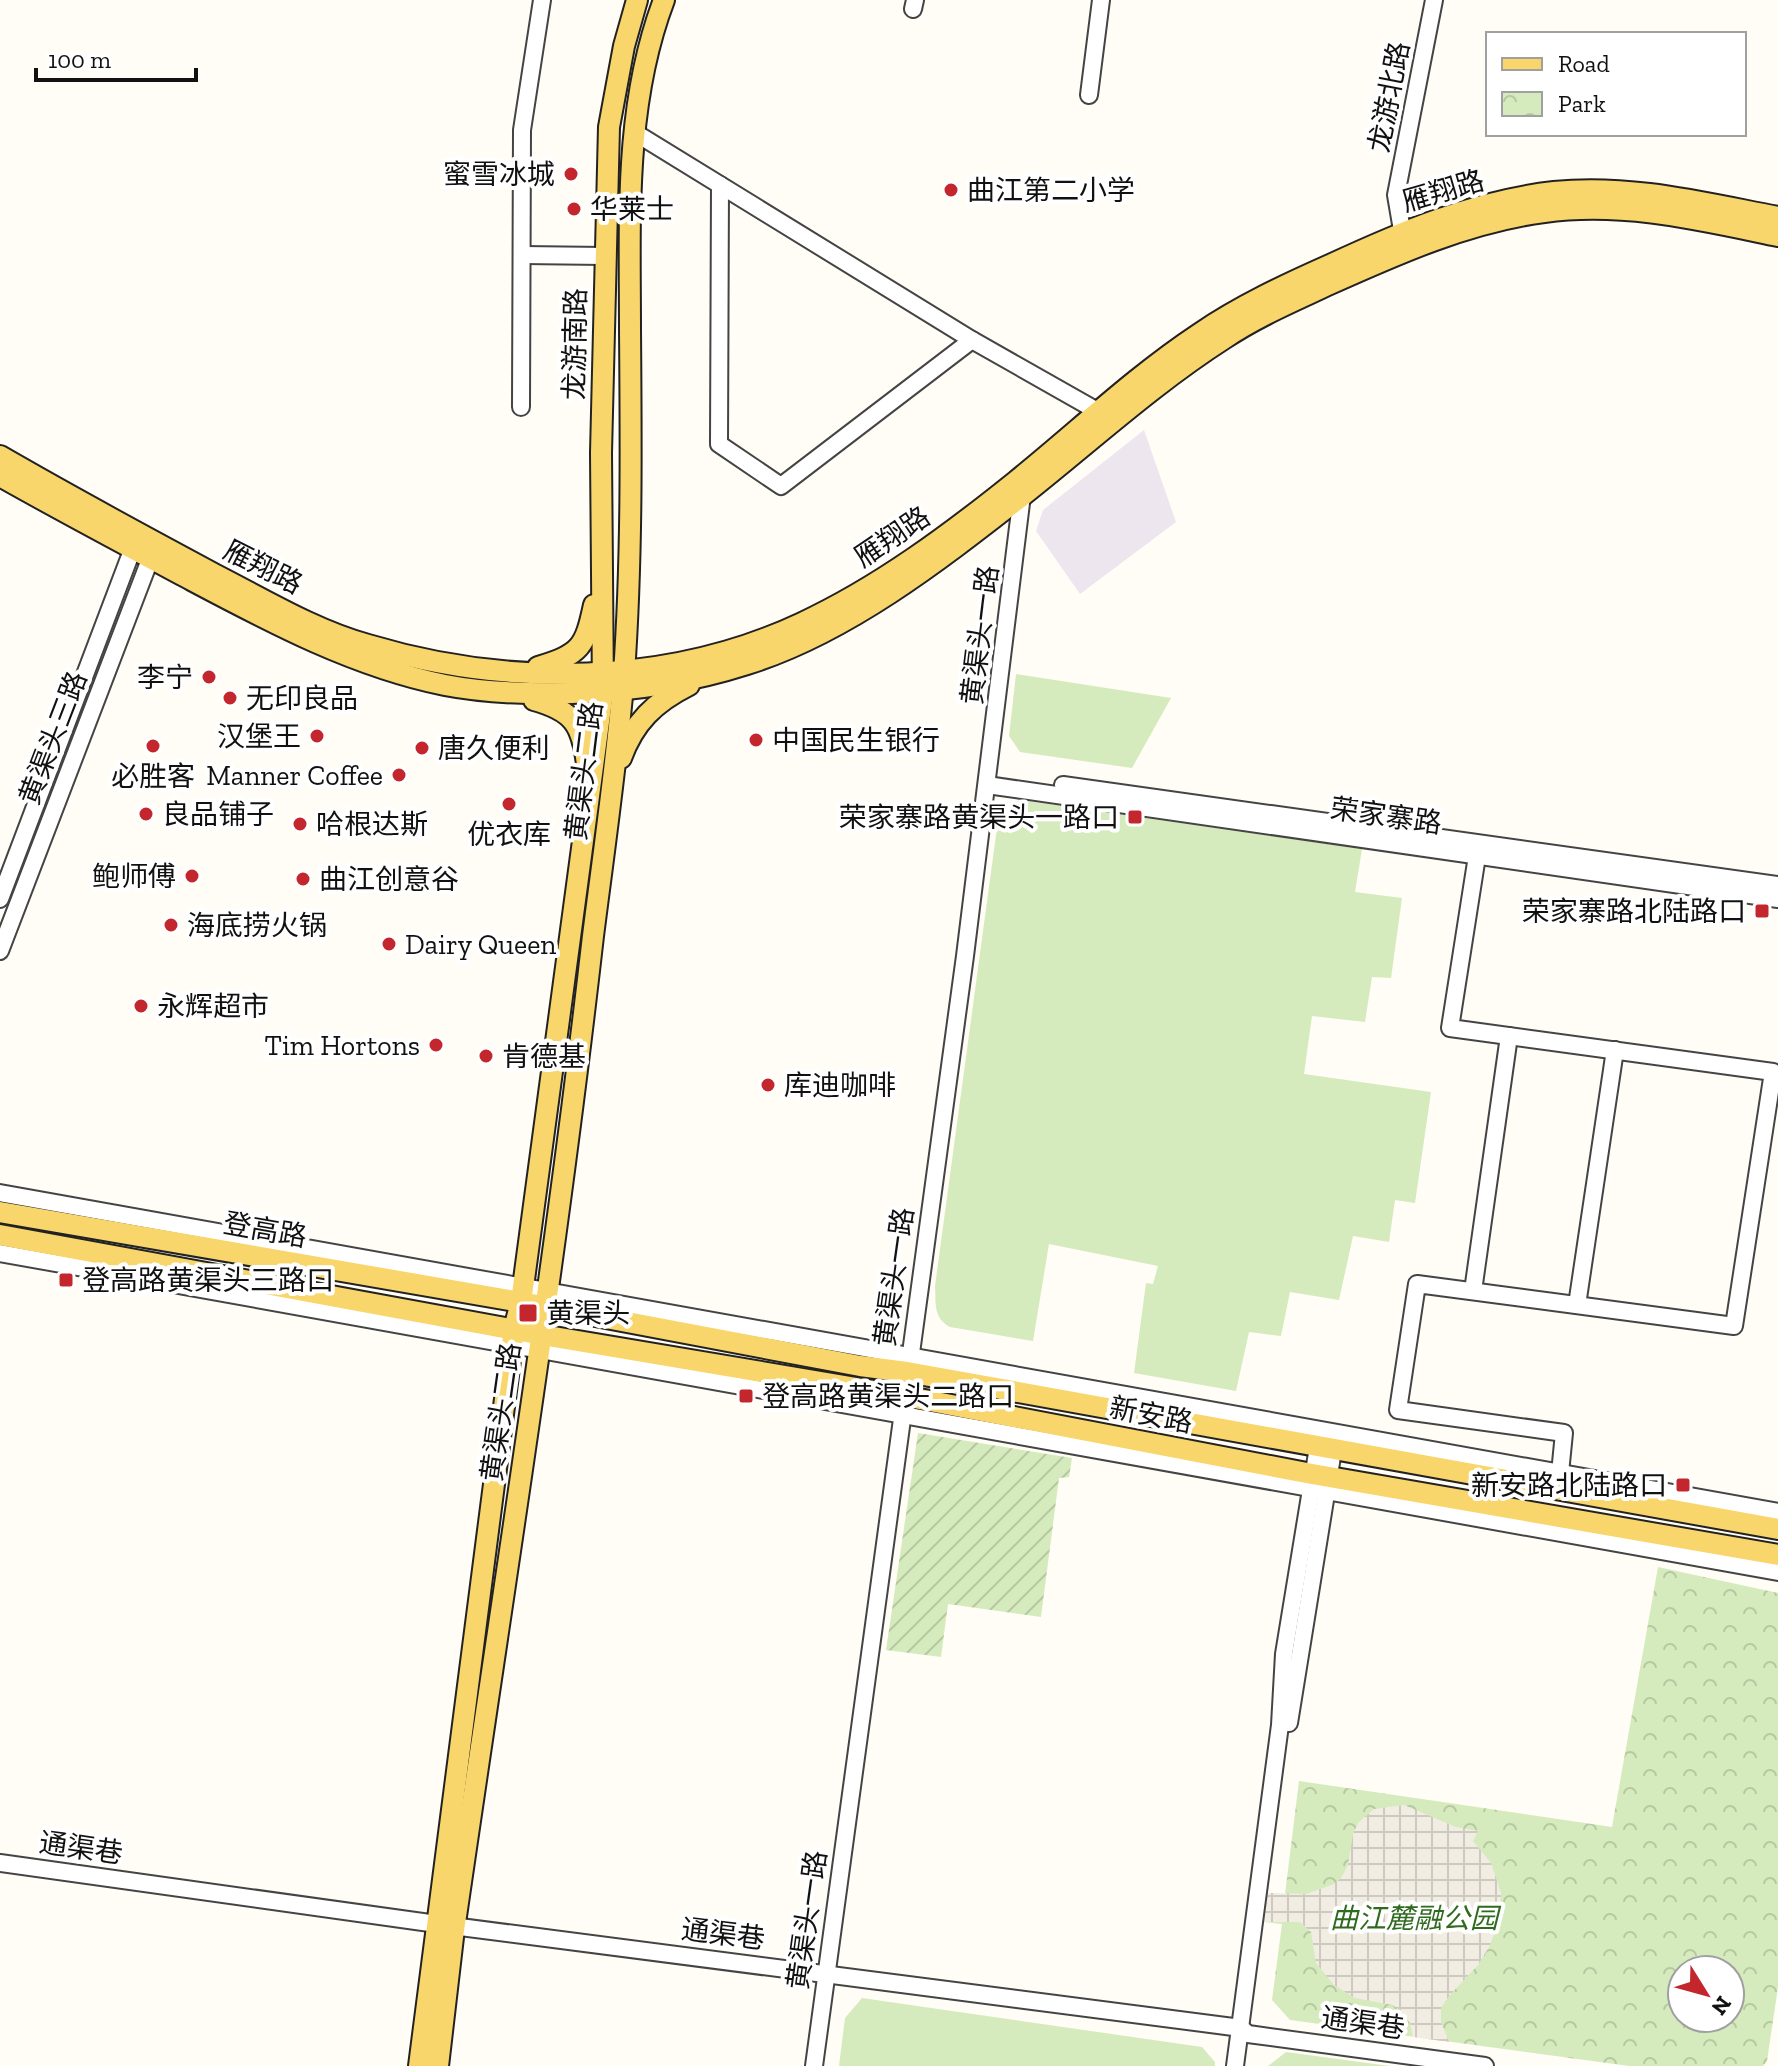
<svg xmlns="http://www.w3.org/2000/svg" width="1778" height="2066" font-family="'Zilla Slab','Noto Sans SC',serif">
	<defs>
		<pattern id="park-crowns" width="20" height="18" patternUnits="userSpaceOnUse" patternTransform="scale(2)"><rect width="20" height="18" fill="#d5ebbd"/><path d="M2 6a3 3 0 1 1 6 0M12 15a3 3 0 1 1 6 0" fill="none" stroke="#b6c8a1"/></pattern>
		<pattern id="garden-furrows" width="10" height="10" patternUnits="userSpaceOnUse" patternTransform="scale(2)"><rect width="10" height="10" fill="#d5ebbd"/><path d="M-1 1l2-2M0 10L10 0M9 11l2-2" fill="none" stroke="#b6c8a1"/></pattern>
		<pattern id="plaza-grid" width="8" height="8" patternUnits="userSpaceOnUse" patternTransform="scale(2)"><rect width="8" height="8" fill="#f1ede2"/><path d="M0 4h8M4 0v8" fill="none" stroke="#cecac1"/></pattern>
	</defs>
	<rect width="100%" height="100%" fill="#fffdf5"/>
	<path fill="#eee6ef" d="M1144,430L1176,522L1080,594L1036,531L1043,510Z"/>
	<g fill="#d5ebbd">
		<path d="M1016,674L1171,698L1132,768L1020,752L1009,736Z"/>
		<path d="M1020,800L1362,849L1355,892L1402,898L1391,978L1372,977L1365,1022L1312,1016L1304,1074L1431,1092L1415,1203L1395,1200L1389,1242L1353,1236L1339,1300L1290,1292L1281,1336L1249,1332L1236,1391L1134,1373L1146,1283L1153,1284L1158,1266L1049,1244L1033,1341L950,1327C933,1318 936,1303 935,1286L999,813Z"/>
		<path d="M862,1998L1202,2047L1215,2062V2066H839L845,2018Z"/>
		<path d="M1286,2052L1390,2066H1268Z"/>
	</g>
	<path fill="url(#park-crowns)" fill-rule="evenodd" d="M1658,1567L1778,1593V1987L1767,2061L1763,2066H1629L1290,2020L1272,2000L1282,1924L1264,1922L1268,1893L1285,1894L1299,1781L1612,1827ZM1682,1970H1730V2018H1682Z"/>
	<path fill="url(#garden-furrows)" d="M918,1433L1072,1458L1069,1477L1059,1478L1041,1617L948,1604L941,1657L886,1650Z"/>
	<path fill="url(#plaza-grid)" d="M1404,1805L1456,1827L1478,1831L1473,1841L1491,1863L1501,1893L1498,1925L1489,1947L1478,1965L1449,1996L1441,2008V2022L1449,2042L1413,2037L1410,2023L1399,2009L1392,2005L1355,1998L1334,1985L1316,1963L1311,1932L1300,1922H1264L1268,1893L1306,1894L1334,1884L1341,1878L1348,1865L1353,1834L1358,1823L1374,1809Z"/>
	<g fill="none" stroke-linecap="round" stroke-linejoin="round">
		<defs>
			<g id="minor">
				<path d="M913,9L915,0"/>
				<path d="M1089,95L1101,0"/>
				<path d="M634,132L972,340L1099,412"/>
				<path d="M720,185L719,444L781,486L972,340"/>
				<path d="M1404,242L1396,195L1434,0"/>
				<path d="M522,255L605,256"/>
				<path d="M521,407L522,130L542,0"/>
				<path d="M987,785L1778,899"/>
				<path d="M1063,785L1778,885"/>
				<path d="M1477,856L1450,1028L1773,1072L1734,1326L1417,1284L1398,1410L1564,1433L1560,1473"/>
				<path d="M0,899L136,540"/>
				<path d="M0,951L154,549"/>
				<path d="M0,1193L1778,1512"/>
				<path d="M0,1253L1778,1572"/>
				<path d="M1473,1291L1509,1036"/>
				<path d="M1577,1305L1615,1050"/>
				<path d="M1289,1723L1335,1438"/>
				<path d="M0,1863L437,1924L1241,2028L1248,2034L1485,2066"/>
				<path d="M814,2066L965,956L1022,495"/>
				<path d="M1235,2066L1280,1725L1284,1654L1320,1435"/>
			</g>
			<g id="major">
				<path d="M0,456C71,497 143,536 216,575C265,600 314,630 368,645C508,687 668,686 802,623C879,587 949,535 1015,482C1076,433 1134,377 1199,334C1240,306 1285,285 1330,265C1401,232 1474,201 1554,192C1629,184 1704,203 1778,217"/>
				<path d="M0,476C60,510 121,542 182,575C265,619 351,666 445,685C486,693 530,694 572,693C631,691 691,682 747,664C847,633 941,559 1023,495C1090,442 1153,384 1225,338C1258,316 1294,301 1330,284C1399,253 1469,222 1544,212C1623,201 1701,220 1778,236"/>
				<path d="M538,667C581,654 585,647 594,605"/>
				<path d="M534,700C574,711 582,725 587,764"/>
				<path d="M621,758C634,722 655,702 689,685"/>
				<path d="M0,1212L521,1302L860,1366L907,1372L1778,1529"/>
				<path d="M0,1235L548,1336L904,1396L1312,1474L1778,1555"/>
				<path d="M419,2066L514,1329L521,1302L603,692L601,453L609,127L624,46L637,0"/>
				<path d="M438,2066L453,1937C501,1604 555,1271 593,936C604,849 617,761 624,673C632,559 631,444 630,330C630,219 624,105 664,0"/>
			</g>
		</defs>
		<use href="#minor" stroke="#444" stroke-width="20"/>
		<use href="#major" stroke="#222" stroke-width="24"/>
		<use href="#minor" stroke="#fff" stroke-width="16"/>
		<use href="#major" stroke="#f9d66b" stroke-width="20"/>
	</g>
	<g fill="#c4262e" stroke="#fff" stroke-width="3">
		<circle cx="571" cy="174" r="8"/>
		<circle cx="951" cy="190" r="8"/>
		<circle cx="574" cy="209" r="8"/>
		<circle cx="209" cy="677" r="8"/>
		<circle cx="230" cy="698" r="8"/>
		<circle cx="317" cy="736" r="8"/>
		<circle cx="756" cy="740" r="8"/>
		<circle cx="153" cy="746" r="8"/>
		<circle cx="422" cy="748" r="8"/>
		<circle cx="399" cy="775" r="8"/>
		<circle cx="509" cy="804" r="8"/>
		<circle cx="146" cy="814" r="8"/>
		<rect x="1127" y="809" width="16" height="16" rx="4"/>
		<circle cx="300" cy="824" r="8"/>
		<circle cx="192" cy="876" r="8"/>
		<circle cx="303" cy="879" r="8"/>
		<rect x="1754" y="903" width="16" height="16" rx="4"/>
		<circle cx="171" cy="925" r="8"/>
		<circle cx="389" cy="944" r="8"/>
		<circle cx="141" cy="1006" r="8"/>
		<circle cx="436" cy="1045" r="8"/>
		<circle cx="486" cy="1056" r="8"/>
		<circle cx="768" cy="1085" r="8"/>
		<rect x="58" y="1272" width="16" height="16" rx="4"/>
		<rect x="518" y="1303" width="20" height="20" rx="4"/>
		<rect x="738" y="1388" width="16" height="16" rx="4"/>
		<rect x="1675" y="1477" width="16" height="16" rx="4"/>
	</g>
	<g text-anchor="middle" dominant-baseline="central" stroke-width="8" stroke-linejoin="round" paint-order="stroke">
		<g font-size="28" fill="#111" stroke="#fff">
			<text transform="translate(1389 97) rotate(-79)">龙游北路</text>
			<text transform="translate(1443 191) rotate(-16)">雁翔路</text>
			<text transform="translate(575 344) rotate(-89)">龙游南路</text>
			<text transform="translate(892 537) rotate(-34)">雁翔路</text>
			<text transform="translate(263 567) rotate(27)">雁翔路</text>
			<text transform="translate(980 635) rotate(-83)">黄渠头一路</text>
			<text transform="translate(53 738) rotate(-69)">黄渠头三路</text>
			<text transform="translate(584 771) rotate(-83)">黄渠头二路</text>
			<text transform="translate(1386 816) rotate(8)">荣家寨路</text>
			<text transform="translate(265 1230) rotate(10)">登高路</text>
			<text transform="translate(894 1277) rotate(-82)">黄渠头一路</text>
			<text transform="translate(501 1412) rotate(-82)">黄渠头二路</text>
			<text transform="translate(1151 1415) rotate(11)">新安路</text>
			<text transform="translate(81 1848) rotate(8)">通渠巷</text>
			<text transform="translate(807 1920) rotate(-82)">黄渠头一路</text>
			<text transform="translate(723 1934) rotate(7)">通渠巷</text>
			<text transform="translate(1363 2023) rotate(8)">通渠巷</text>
		</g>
		<g font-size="28" fill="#111" stroke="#fff" text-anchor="start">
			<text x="555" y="174" text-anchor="end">蜜雪冰城</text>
			<text x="967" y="190">曲江第二小学</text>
			<text x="590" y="209">华莱士</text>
			<text x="193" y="677" text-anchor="end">李宁</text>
			<text x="246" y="698">无印良品</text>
			<text x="301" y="736" text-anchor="end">汉堡王</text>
			<text x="772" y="740">中国民生银行</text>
			<text x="438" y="748">唐久便利</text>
			<text x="383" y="775" text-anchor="end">Manner Coffee</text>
			<text x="153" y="776" text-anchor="middle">必胜客</text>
			<text x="162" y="814">良品铺子</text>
			<text x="1119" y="817" text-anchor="end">荣家寨路黄渠头一路口</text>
			<text x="316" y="824">哈根达斯</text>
			<text x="509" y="834" text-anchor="middle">优衣库</text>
			<text x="176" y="876" text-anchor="end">鲍师傅</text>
			<text x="319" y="879">曲江创意谷</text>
			<text x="1746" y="911" text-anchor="end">荣家寨路北陆路口</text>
			<text x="187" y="925">海底捞火锅</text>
			<text x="405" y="944">Dairy Queen</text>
			<text x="157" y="1006">永辉超市</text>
			<text x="420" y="1045" text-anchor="end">Tim Hortons</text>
			<text x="502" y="1056">肯德基</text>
			<text x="784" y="1085">库迪咖啡</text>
			<text x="82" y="1280">登高路黄渠头三路口</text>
			<text x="546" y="1313">黄渠头</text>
			<text x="762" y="1396">登高路黄渠头二路口</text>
			<text x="1667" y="1485" text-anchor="end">新安路北陆路口</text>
		</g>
		<g font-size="28" font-style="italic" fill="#2f6b1f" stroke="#fff">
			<text x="1414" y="1918">曲江麓融公园</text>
		</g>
	</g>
	<rect x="1486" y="32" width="260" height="104" fill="#ffffff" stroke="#a0a0a0" stroke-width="2"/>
	<rect x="1502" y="58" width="40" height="12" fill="#f9d66b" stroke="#a0a0a0" stroke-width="2"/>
	<text x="1558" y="72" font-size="24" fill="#111111">Road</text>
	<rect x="1502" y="92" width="40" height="24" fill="url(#park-crowns)" stroke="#a0a0a0" stroke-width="2"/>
	<text x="1558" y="112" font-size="24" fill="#111111">Park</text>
	<g transform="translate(1706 1994) rotate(127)"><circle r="38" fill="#ffffff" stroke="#a0a0a0" stroke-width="2"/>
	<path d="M0-6L14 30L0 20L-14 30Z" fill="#c4262e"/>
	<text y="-12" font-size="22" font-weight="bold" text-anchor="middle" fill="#111111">N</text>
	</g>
	<path d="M36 68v12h160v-12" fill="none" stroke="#111111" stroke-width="4"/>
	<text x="48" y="68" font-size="24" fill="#111111" stroke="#ffffff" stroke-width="6" paint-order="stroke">100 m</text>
</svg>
